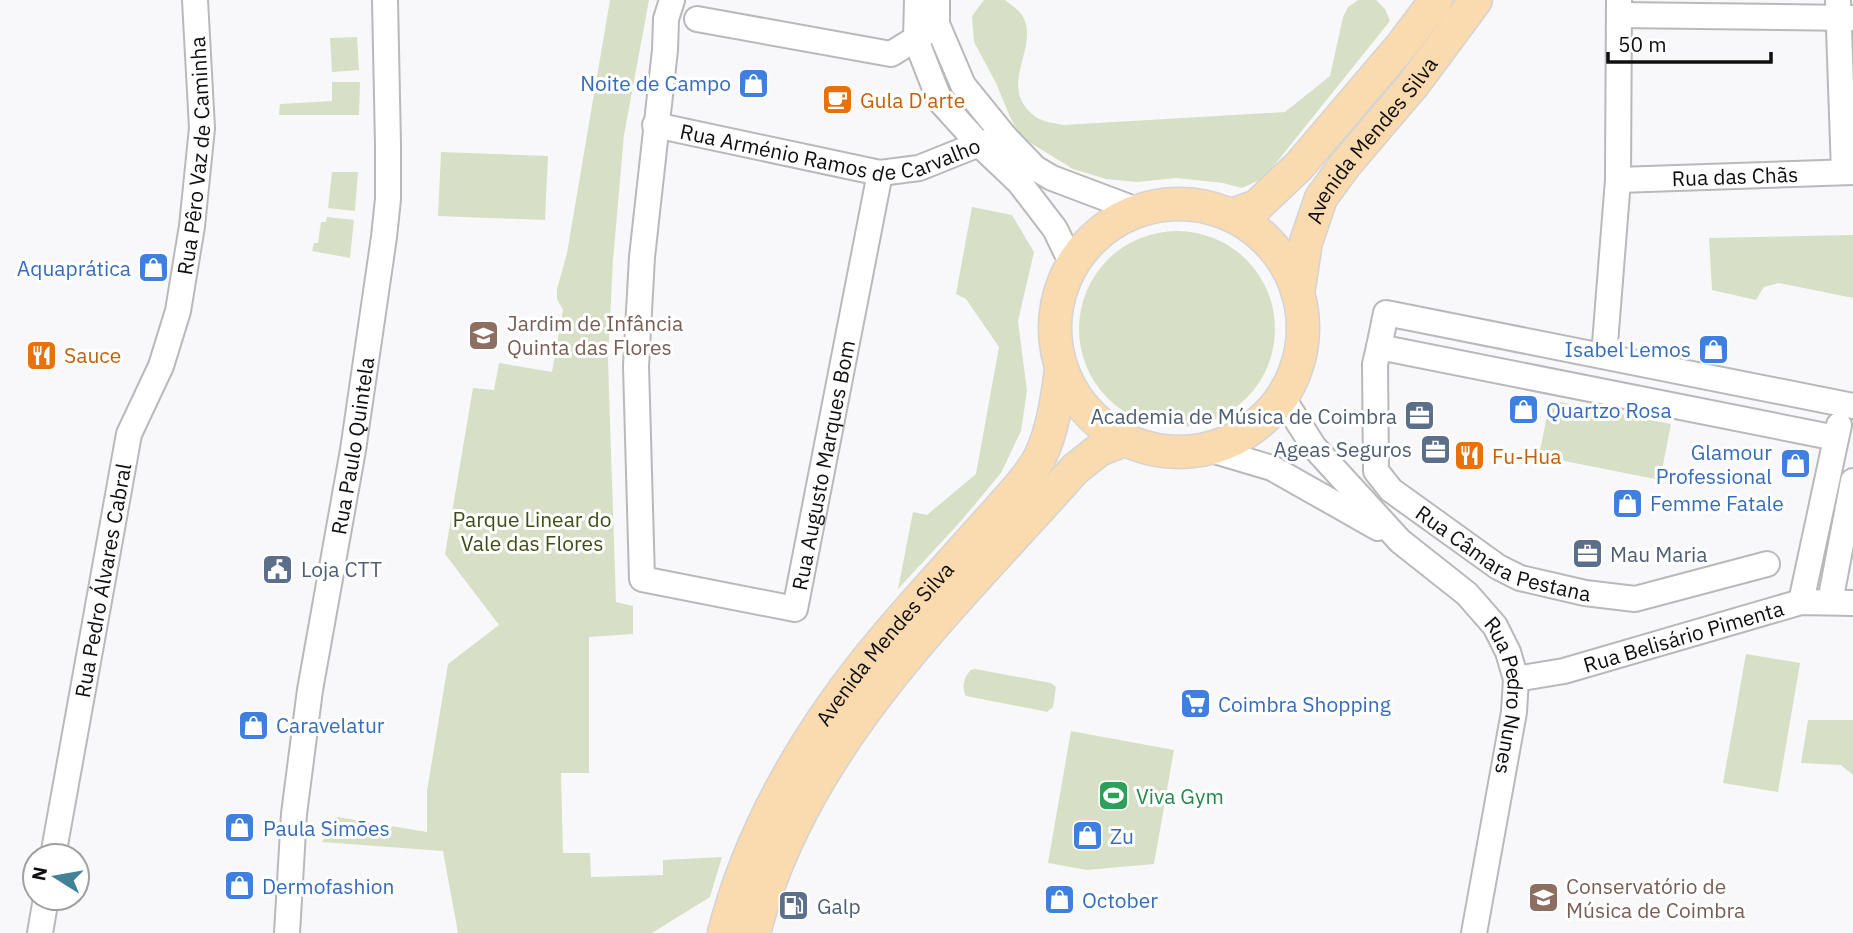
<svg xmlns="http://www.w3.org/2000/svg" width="1853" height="933" font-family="'IBM Plex Sans',sans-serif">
	<rect width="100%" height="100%" fill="#f8f8fa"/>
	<g fill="#d7e0c6">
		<path d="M610,0H649L624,135L613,260L608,360L616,602L633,606V634L589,637V773H561L563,853H590L591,877L663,875V860L722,857L710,897L652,933H458L443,851L322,842L337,817L427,832V791L448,664L499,625L445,554L473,388L494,390L499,363L552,372L563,310L557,299V289L567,253Z"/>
		<path d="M984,0H1005C1011,5 1018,9 1022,15C1042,47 994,87 1036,117C1043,122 1055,123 1063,125L1285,112L1330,76L1343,17L1348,7L1358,0H1376L1385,9L1390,21L1264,178L1242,188L1223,183L1176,178L1137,182L1106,179L1073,169L1021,137L1010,117L996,83L974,42L972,16Z"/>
		<path d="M357,37L359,70L332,72L330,38Z"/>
		<path d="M332,82H360L359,115H279L280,104L332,101Z"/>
		<path d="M441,152L548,156L545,220L438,216Z"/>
		<path d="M332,172H358L355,211L328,208Z"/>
		<path d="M972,207L1012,215L1034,252L1018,321L1027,391L1021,431L1001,473L961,521L898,589L913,512L927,515L976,474L999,347L966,299L956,294Z"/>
		<path d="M327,217L354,220L350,258L312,251L314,243H318L321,222H326Z"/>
		<circle cx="1177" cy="329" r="98"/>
		<path d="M1853,235V298L1779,283L1764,287L1756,300L1712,290L1709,238Z"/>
		<path d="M1550,400L1671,424L1660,480L1539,456Z"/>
		<path d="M1746,654L1800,663L1778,792L1723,783Z"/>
		<path d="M975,669L1051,683L1056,687L1053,707L1047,712L1043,711L966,696C961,688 964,676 971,670Z"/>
		<path d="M1808,720H1853V775L1841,765L1801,763Z"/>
		<path d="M1071,731L1174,750L1154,864L1087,870L1048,863Z"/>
	</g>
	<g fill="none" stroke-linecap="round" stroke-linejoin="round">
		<defs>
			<g id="minor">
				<path id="s1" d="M672,0L666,19L665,50L642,257L636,366L642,579L795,609L880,173"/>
				<path d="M917,0L916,40L940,101L979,144L1019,182L1055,229L1072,264"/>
				<path d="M937,0V24L963,85L1006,138L1035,168L1052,178L1137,210"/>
				<path d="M1838,0L1844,172"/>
				<path d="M1619,15L1853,18"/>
				<path d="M697,19L891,54L928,31"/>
				<path id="s2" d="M655,125L880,173L919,168L979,144L1006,138"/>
				<path id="s3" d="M1618,180L1853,172"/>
				<path id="s4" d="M1379,347L1375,364L1376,471L1391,490L1498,567L1520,578L1585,593L1635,599L1767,564"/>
				<path d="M1604,356L1618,180L1619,0"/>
				<path id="s5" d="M1282,397L1314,447L1400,541L1467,594L1495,626L1508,652L1516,679L1514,712L1474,933"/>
				<path d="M1836,438L1379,347L1386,313L1853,406"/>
				<path d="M1208,449L1272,468L1378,528"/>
				<path d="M1801,602L1839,425"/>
				<path d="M1830,602L1853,481"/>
				<path id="s6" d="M1516,679L1564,671L1801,602L1853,603"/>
				<path id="s7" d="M53,856L129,434L161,366L178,311L192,226L202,128L195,0"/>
				<path d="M40,933L46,898"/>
				<path id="s8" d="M287,933L294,814L310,690L353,450L384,237L388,199V145L385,0"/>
			</g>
			<g id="major">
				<circle cx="1179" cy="328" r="124"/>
				<path d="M1232,215L1257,206L1299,166L1402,45L1436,0"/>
				<path id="s9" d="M1298,294L1306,242L1321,198L1345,165L1413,85L1476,0"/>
				<path id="s10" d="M724,933C752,824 813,723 885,638C918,599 953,561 987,523C1005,502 1027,481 1040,457C1053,430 1057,399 1061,370"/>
				<path d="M754,933C802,745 951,609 1075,469L1099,450L1124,440"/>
			</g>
		</defs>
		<use href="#minor" stroke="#b9b9bb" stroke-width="28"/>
		<use href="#major" stroke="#d4d4d4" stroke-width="35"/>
		<use href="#minor" stroke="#fff" stroke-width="24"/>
		<use href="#major" stroke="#fadaaf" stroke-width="32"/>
	</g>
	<defs>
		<symbol id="shop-square" viewBox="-11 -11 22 22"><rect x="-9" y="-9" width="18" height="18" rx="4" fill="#3f7fe0" stroke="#fff"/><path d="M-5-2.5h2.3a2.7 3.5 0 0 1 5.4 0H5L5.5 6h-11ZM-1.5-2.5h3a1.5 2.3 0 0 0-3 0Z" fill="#fff"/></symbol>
		<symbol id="cafe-square" viewBox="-11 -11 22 22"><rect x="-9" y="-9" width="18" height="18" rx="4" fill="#e8710a" stroke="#fff"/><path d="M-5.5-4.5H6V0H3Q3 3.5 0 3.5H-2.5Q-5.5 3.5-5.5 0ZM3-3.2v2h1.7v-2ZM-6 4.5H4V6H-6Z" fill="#fff"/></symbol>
		<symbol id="school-square" viewBox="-11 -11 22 22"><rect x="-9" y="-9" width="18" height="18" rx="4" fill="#8d6e63" stroke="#fff"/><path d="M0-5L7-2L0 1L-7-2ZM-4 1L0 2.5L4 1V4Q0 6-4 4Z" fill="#fff"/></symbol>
		<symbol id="restaurant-square" viewBox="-11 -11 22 22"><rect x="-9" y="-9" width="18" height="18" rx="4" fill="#e8710a" stroke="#fff"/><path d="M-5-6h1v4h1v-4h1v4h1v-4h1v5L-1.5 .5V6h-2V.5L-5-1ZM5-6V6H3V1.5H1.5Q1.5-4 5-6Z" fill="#fff"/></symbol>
		<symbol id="office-square" viewBox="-11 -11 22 22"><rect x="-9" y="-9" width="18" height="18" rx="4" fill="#5c6f8a" stroke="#fff"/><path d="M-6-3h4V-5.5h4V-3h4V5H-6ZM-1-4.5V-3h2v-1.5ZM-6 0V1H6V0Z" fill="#fff"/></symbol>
		<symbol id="civic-square" viewBox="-11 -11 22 22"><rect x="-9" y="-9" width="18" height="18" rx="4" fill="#5c6f8a" stroke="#fff"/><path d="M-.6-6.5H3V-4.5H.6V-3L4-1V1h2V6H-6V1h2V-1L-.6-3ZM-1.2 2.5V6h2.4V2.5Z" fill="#fff"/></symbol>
		<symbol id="supermarket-square" viewBox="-11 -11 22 22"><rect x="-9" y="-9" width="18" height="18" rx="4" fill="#3f7fe0" stroke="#fff"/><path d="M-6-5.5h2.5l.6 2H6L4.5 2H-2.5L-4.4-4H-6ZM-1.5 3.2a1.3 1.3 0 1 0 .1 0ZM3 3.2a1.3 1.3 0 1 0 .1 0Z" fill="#fff"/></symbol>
		<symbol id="stadium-square" viewBox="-11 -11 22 22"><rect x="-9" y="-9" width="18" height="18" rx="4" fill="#2e9e5b" stroke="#fff"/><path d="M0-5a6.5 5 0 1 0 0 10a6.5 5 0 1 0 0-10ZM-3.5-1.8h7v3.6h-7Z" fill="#fff"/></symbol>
		<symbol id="fuel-square" viewBox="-11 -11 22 22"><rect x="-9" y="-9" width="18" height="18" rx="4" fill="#5c6f8a" stroke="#fff"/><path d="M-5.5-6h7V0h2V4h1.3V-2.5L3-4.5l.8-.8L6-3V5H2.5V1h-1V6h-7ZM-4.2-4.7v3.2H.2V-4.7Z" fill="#fff"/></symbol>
	</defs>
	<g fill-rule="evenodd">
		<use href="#shop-square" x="736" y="66" width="35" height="35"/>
		<use href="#cafe-square" x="820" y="82" width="35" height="35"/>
		<use href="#shop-square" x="136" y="250" width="35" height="35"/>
		<use href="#school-square" x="466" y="318" width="35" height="35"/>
		<use href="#shop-square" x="1696" y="332" width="35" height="35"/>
		<use href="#restaurant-square" x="24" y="338" width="35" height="35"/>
		<use href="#shop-square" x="1506" y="392" width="35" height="35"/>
		<use href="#office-square" x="1402" y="398" width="35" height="35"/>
		<use href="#office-square" x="1418" y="432" width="35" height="35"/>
		<use href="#restaurant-square" x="1452" y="438" width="35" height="35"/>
		<use href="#shop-square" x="1778" y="446" width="35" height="35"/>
		<use href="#shop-square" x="1610" y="486" width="35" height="35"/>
		<use href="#office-square" x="1570" y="536" width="35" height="35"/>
		<use href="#civic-square" x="260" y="552" width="35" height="35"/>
		<use href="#supermarket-square" x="1178" y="686" width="35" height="35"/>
		<use href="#shop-square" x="236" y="708" width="35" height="35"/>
		<use href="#stadium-square" x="1096" y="778" width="35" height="35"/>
		<use href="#shop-square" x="222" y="810" width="35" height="35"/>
		<use href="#shop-square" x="1070" y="818" width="35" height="35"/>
		<use href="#shop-square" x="222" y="868" width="35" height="35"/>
		<use href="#school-square" x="1526" y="880" width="35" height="35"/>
		<use href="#shop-square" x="1042" y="882" width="35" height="35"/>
		<use href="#fuel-square" x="776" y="888" width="35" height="35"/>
	</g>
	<g text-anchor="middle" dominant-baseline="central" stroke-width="6" stroke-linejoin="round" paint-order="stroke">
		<g font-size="21" fill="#366cbe" stroke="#fff" text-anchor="start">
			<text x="731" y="83" text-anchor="end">Noite de Campo</text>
			<text x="131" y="268" text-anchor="end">Aquaprática</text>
			<text x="1691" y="349" text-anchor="end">Isabel Lemos</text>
			<text x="1546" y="410">Quartzo Rosa</text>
			<text x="1772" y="452" text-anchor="end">Glamour<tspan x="1772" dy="24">Professional</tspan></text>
			<text x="1650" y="503">Femme Fatale</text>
			<text x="1218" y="704">Coimbra Shopping</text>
			<text x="276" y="725">Caravelatur</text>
			<text x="263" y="828">Paula Simões</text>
			<text x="1110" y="836">Zu</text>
			<text x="262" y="886">Dermofashion</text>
			<text x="1082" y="900">October</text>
		</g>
		<g font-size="21" fill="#c56008" stroke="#fff" text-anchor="start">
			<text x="860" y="100">Gula D'arte</text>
			<text x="64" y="355">Sauce</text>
			<text x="1492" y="456">Fu-Hua</text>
		</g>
		<g font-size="21" fill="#0f0f10" stroke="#fff">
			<text stroke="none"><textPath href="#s2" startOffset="180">Rua Arménio Ramos de Carvalho</textPath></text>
			<text stroke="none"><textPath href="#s9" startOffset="175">Avenida Mendes Silva</textPath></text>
			<text stroke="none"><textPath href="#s7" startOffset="718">Rua Pêro Vaz de Caminha</textPath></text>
			<text stroke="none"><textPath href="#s3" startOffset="117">Rua das Chãs</textPath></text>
			<text stroke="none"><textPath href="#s8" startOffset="492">Rua Paulo Quintela</textPath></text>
			<text stroke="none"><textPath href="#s1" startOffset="884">Rua Augusto Marques Bom</textPath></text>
			<text stroke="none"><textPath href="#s4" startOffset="280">Rua Câmara Pestana</textPath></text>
			<text stroke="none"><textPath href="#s7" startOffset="280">Rua Pedro Álvares Cabral</textPath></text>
			<text stroke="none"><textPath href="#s6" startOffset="173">Rua Belisário Pimenta</textPath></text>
			<text stroke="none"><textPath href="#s10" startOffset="334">Avenida Mendes Silva</textPath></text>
			<text stroke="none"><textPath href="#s5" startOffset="387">Rua Pedro Nunes</textPath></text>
		</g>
		<g font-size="21" fill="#785e54" stroke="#fff" text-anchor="start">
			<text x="507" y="323">Jardim de Infância<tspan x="507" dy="24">Quinta das Flores</tspan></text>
			<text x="1566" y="886">Conservatório de<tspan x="1566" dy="24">Música de Coimbra</tspan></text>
		</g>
		<g font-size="21" fill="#4e5e75" stroke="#fff" text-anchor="start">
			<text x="1397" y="416" text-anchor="end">Academia de Música de Coimbra</text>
			<text x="1412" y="449" text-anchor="end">Ageas Seguros</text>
			<text x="1610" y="554">Mau Maria</text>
			<text x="301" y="569">Loja CTT</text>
			<text x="817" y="906">Galp</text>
		</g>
		<g font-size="21" fill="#3f4c18" stroke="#fff">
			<text x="532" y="519">Parque Linear do<tspan x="532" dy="24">Vale das Flores</tspan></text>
		</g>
		<g font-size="21" fill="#27864d" stroke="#fff" text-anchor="start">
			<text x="1136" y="796">Viva Gym</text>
		</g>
	</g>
	<g transform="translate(56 877) rotate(281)"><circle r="33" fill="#ffffff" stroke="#9f9f9f" stroke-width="2"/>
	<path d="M0-5L12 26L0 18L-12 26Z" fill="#428196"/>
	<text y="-10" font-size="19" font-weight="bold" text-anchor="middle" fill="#0f0f10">N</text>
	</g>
	<path d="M1608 52v10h163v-10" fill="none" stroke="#0f0f10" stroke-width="3.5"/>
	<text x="1618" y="52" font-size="21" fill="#0f0f10" stroke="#ffffff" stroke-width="5" paint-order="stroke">50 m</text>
</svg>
